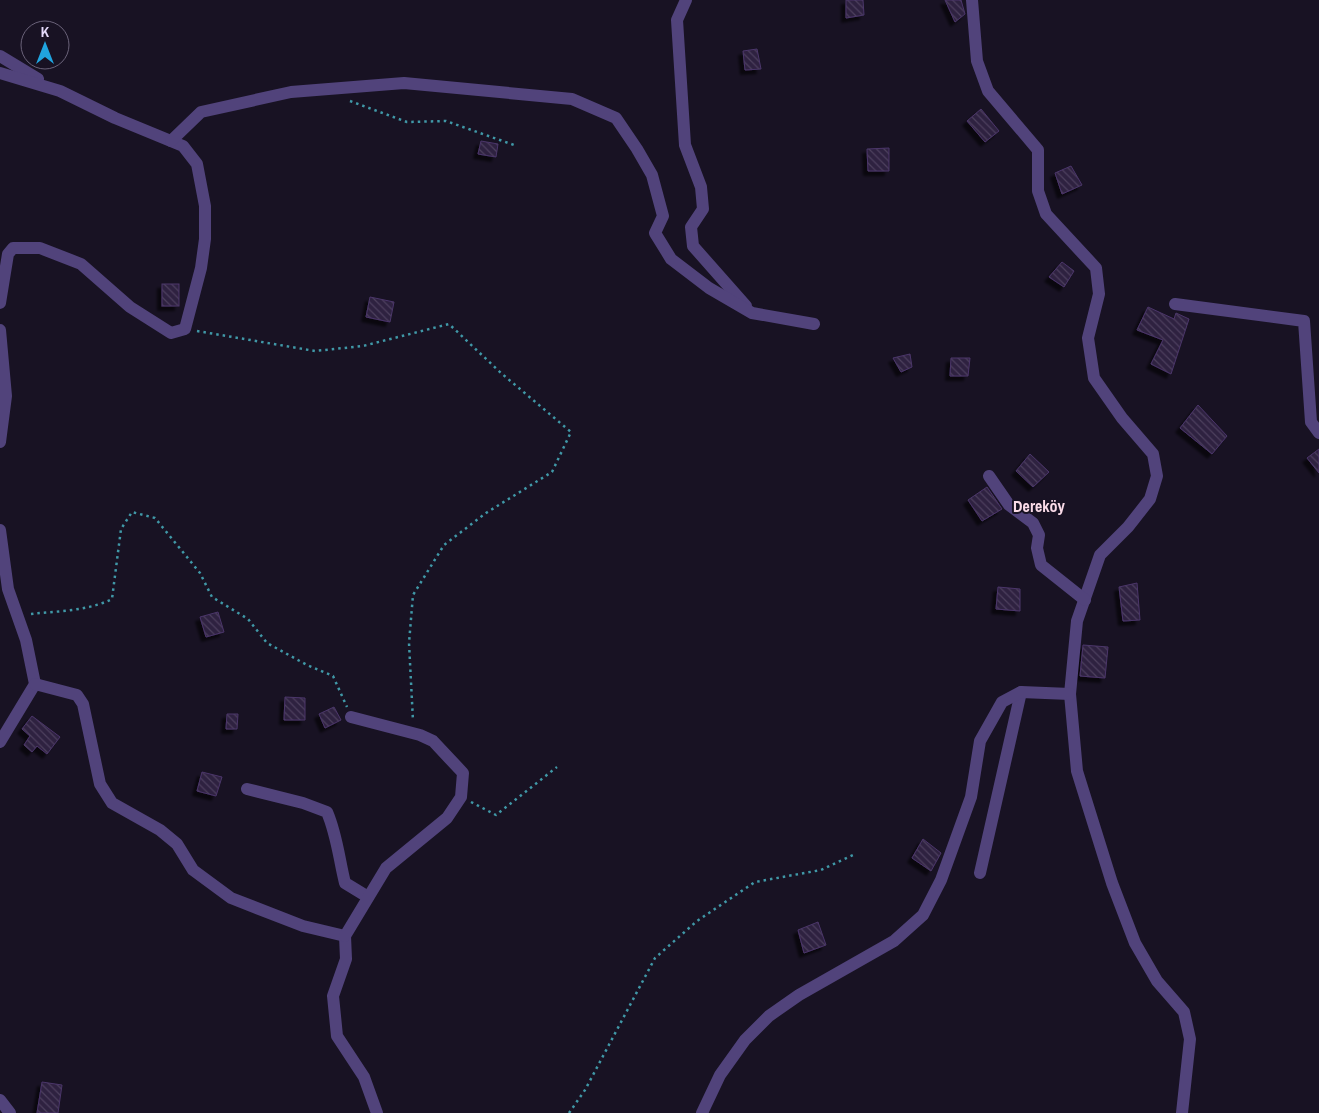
<svg xmlns="http://www.w3.org/2000/svg" width="1319" height="1113" font-family="'Archivo Narrow',sans-serif">
	<defs>
		<pattern id="building-back-hatch" width="6" height="6" patternUnits="userSpaceOnUse" patternTransform="scale(1.25)"><rect width="6" height="6" fill="#2e2041"/><path d="M-1 5l2 2M0 0l6 6M5-1l2 2" fill="none" stroke="#4c405d"/></pattern>
		<filter id="shadow"><feDropShadow dx="-4.5" dy="4.5" stdDeviation="1" flood-color="#0009"/></filter>
	</defs>
	<rect width="100%" height="100%" fill="#181223"/>
	<g fill="url(#building-back-hatch)" stroke="#4b366a" filter="url(#shadow)">
		<path d="M846,0H863L864,15L846,18Z"/>
		<path d="M945,0H961L965,14L955,22Z"/>
		<path d="M757,49L761,69L745,70L743,51Z"/>
		<path d="M981,109L999,131L985,142L967,121Z"/>
		<path d="M481,141L498,144L496,157L478,154Z"/>
		<path d="M889,148V171H868L867,149Z"/>
		<path d="M1071,166L1082,185L1062,194L1055,173Z"/>
		<path d="M1062,262L1074,271L1064,287L1049,277Z"/>
		<rect x="162" y="284" width="17" height="22"/>
		<path d="M370,297L394,302L390,322L366,317Z"/>
		<path d="M1148,307L1174,319L1176,313L1189,319L1171,374L1151,364L1163,340L1137,330Z"/>
		<path d="M910,354L912,367L901,372L893,358Z"/>
		<path d="M951,358H970L968,376H950Z"/>
		<path d="M1198,405L1227,436L1212,454L1180,428Z"/>
		<path d="M1319,449V473L1307,458Z"/>
		<path d="M1030,454L1049,472L1033,487L1016,471Z"/>
		<path d="M987,487L1002,509L982,521L968,500Z"/>
		<path d="M1137,583L1140,620L1123,621L1119,587Z"/>
		<path d="M998,587L1020,589V611L996,609Z"/>
		<path d="M218,612L224,632L206,637L200,617Z"/>
		<path d="M1083,645L1108,647L1105,678L1080,676Z"/>
		<path d="M285,697L305,698V720H284Z"/>
		<path d="M334,707L341,720L325,728L319,714Z"/>
		<path d="M227,714H238L237,729H226Z"/>
		<path d="M32,716L60,737L47,754L37,746L32,752L24,745L30,736L22,729Z"/>
		<path d="M202,772L222,777L216,796L197,791Z"/>
		<path d="M923,839L941,853L931,871L912,858Z"/>
		<path d="M818,922L826,945L804,953L798,930Z"/>
		<path d="M42,1082L62,1085L58,1113H37Z"/>
	</g>
	<g fill="none" stroke-linecap="round" stroke-linejoin="round">
		<g stroke="#4098a7" stroke-width="2.5" stroke-dasharray="2.5 4" stroke-linecap="butt">
			<path d="M350,101L407,122L446,121L514,145"/>
			<path d="M197,331L315,351L363,346L449,324L501,373L571,432L552,472L486,513L444,545L413,595L409,643L413,721"/>
			<path d="M31,614C58,611 88,611 112,599L121,529L132,512L155,518L200,573L212,597L248,619L267,643L307,665L333,676L347,707"/>
			<path d="M471,802L496,815L557,767"/>
			<path d="M569,1113L585,1090L655,958L697,921L755,882L821,870L853,855"/>
		</g>
		<g stroke="#51437b" stroke-width="12">
			<path d="M686,0L677,20L685,145L701,187L703,209L691,227L693,246L746,306"/>
			<path d="M972,0L977,61L988,91L1038,150V191L1046,214L1096,268L1099,294L1088,338L1094,378L1122,418L1153,454L1157,476L1150,499L1128,527L1100,555L1077,621L1070,694L1077,771L1112,883L1135,943L1157,981L1184,1012L1190,1039L1182,1113"/>
			<path d="M0,56L38,79"/>
			<path d="M0,73L60,91L115,118L183,146L197,164L205,206V239L201,268L185,329L171,333L130,307L81,264L40,248H13L8,254L0,303"/>
			<path d="M171,141L201,112L291,92L404,83L572,99L616,118L637,149L652,175L663,216L655,233L671,259L709,288L752,313L814,324"/>
			<path d="M1175,304L1304,321L1311,422L1319,433"/>
			<path d="M0,330L6,396L0,442"/>
			<path d="M989,476L1009,505L1033,523L1039,535L1037,548L1041,565L1085,600"/>
			<path d="M0,530L8,589L26,640L35,684L0,742"/>
			<path d="M35,684L77,695L83,704L100,784L112,803L160,830L177,844L193,870L231,898L303,926L345,936L346,959L333,996L337,1036L364,1077L377,1113"/>
			<path d="M247,789L303,803L327,812C337,835 339,859 345,883L368,897"/>
			<path d="M980,873L1021,692"/>
			<path d="M345,936L386,868L447,818L461,797L463,773L433,741L420,735L351,717"/>
			<path d="M0,1100L10,1113"/>
			<path d="M702,1113L720,1075L745,1040L769,1016L799,995L894,941L923,915L941,880L971,797L980,741L1002,702L1021,692L1070,694"/>
		</g>
	</g>
	<g text-anchor="middle" dominant-baseline="central" stroke-width="4" stroke-linejoin="round" paint-order="stroke">
		<g font-size="16" font-weight="bold" fill="#fadbe8" stroke="#181223">
			<text x="1039" y="506">Dereköy</text>
		</g>
	</g>
	<g transform="translate(45 45)"><circle r="24" fill="#181223" stroke="#6a6279"/>
	<path d="M0-4L9 19L0 12L-9 19Z" fill="#20a4df"/>
	<text y="-8" font-size="14" font-weight="bold" text-anchor="middle" fill="#e4d9fa">K</text>
	</g>
</svg>
